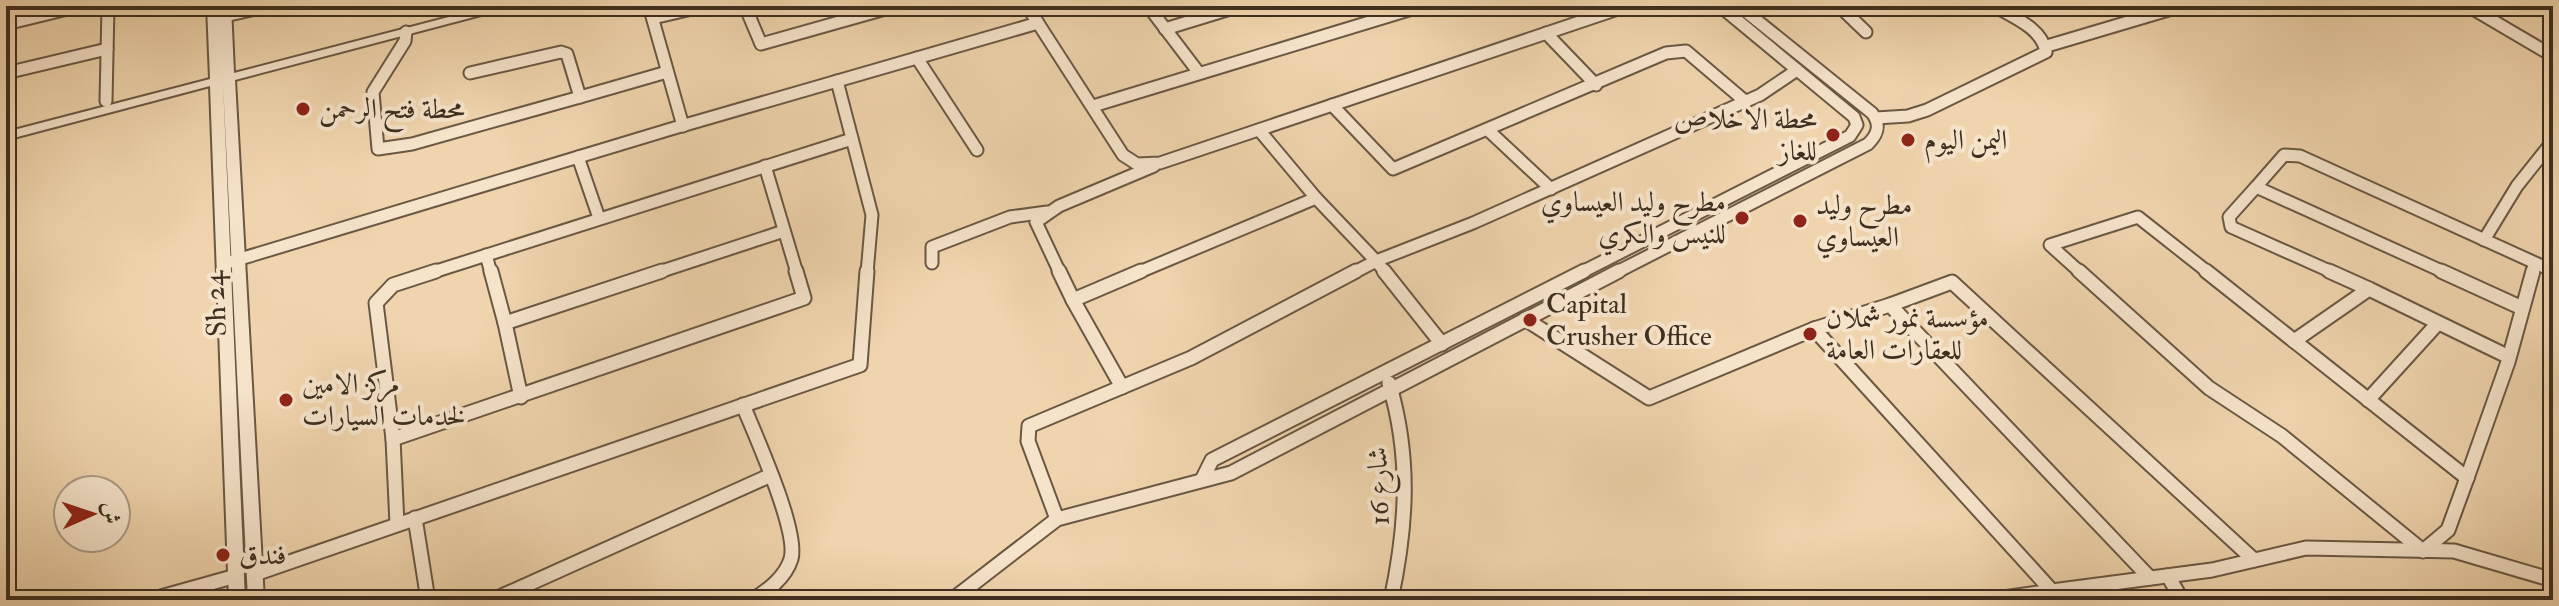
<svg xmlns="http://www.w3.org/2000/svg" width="2559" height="606" font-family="'IM FELL Double Pica',Amiri,serif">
	<rect width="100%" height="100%" fill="#f0d4ad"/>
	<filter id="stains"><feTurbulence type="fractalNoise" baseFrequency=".0025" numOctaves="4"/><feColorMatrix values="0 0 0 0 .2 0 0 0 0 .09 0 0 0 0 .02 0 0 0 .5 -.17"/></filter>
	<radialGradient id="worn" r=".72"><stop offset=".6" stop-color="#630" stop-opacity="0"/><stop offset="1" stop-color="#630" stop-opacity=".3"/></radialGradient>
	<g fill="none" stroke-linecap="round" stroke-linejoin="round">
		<defs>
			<g id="minor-far1">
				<path d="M649,6L683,126"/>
				<path d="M745,6L761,44L896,6"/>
				<path d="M1027,6L1123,155L1137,164L1160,163L1627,6"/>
				<path d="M1148,6L1199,73"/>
				<path d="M1839,6L1866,32"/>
				<path d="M2468,6L2553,56"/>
				<path d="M225,16L268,6"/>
				<path d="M653,18L705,6"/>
				<path d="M6,24L80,6"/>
				<path d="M1165,29L1240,6"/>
				<path d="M406,32L405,41L373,92L378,149L412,144L580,97"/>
				<path d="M1546,33L1596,85"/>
				<path d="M2047,46L2182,6"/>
				<path d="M917,58L977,150"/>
				<path d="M6,73L107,49"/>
				<path d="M470,73L561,52L567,54L580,97L667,72"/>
				<path d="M837,81L872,215L867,273"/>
				<path d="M106,101L108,6"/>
				<path d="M1332,105L1393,169L1666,53L1686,51L1746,102"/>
				<path d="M1093,106L1422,6"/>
				<path d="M1876,118L1908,116L1927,110L2046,52C2042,28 2013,17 1994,6"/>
				<path d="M1259,130L1316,198"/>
				<path d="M1489,131L1551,189"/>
				<path d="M578,157L599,218"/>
				<path d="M765,166L797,273"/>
				<path d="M2256,187L2284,155L2300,156L2553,271"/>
				<path d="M2484,240L2517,186L2548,147L2553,149"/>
				<path d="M486,255L491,273"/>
				<path d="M230,262L671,129L1038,23"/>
				<path d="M932,263V247L1010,217L1047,212"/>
				<path d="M430,273L852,139"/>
				<path d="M656,273L784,231"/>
				<path d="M1060,273L1036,222L1059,206L1154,166"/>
				<path d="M1137,273L1316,198L1376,261L1473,223L1760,95L1797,70"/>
				<path d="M1353,273L1376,261L1386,273"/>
				<path d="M1580,273L1850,136L1857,125L1854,117L1720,6"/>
				<path d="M1615,273L1868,144C1878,134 1881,125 1872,113L1739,6"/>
				<path d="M2081,273L2050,245L2138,217L2209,273"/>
				<path d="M2334,273L2231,227L2229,217L2256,187L2446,273"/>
				<path d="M2532,273L2535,263"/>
			</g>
			<g id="minor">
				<path d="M491,271L505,323"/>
				<path d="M1059,271L1073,300"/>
				<path d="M1384,271L1442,344"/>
				<path d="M2079,271L2209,388L2282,436L2423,551L2448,530L2467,478"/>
				<path d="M2206,271L2467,478"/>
				<path d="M2441,271L2522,308"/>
				<path d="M2369,289L2509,357"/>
				<path d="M1890,305L1952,282L2254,560"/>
				<path d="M1525,319L1649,398L1814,329L2052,591L1989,600"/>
				<path d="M1814,329L1890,305L2150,578"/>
				<path d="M2294,341L2369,289L2329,271"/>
				<path d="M1389,383C1411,457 1407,525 1391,600"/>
				<path d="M1122,387L1073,300L1141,271"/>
				<path d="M521,397L505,323L662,271"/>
				<path d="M2368,400L2438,323"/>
				<path d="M743,405C755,435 799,531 791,559C785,578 768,590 753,600"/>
				<path d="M393,439L804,298L796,271"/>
				<path d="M1203,478L1212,460L1584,271"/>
				<path d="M2467,478L2508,362L2533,271"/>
				<path d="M415,518L428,600"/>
				<path d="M1057,519L1028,441L1029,426L1191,358L1356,271"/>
				<path d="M397,524L393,439L376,303L393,285L436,271"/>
				<path d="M255,574L860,365L867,271"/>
				<path d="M2168,576L2182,600"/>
				<path d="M2052,591L2212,570L2306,548L2454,551L2553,580"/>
				<path d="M150,600L236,576"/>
				<path d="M493,600L769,476"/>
				<path d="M952,600L1057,519L1231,473L1619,271"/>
			</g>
			<path id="tertiary" d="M207,6H219L222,76L219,6H231L234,73L491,6H510L508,8L235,80L264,600H248L223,83L245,600H229L210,86L6,140V132L210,79Z"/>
		</defs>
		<use href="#minor-far1" stroke="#6a5843" stroke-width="15"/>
		<use href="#minor" stroke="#6a5843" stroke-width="17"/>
		<use href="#tertiary" stroke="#6a5843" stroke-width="4"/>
		<use href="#minor-far1" stroke="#f5e3ca" stroke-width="11"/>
		<use href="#minor" stroke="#f5e3ca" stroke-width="13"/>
		<use href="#tertiary" fill="#f5e3ca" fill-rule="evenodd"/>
	</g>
	<g fill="#8f2418" stroke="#f5e3ca" stroke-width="3">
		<circle cx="303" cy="109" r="8"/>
		<circle cx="1833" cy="135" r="8"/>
		<circle cx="1908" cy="140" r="8"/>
		<circle cx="1742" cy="218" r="8"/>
		<circle cx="1800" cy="221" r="8"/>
		<circle cx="1530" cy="320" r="8"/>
		<circle cx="1810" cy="334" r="8"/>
		<circle cx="286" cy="400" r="8"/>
		<circle cx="223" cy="555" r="8"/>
	</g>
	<g text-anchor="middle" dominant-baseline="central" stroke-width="8" stroke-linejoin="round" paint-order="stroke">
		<g font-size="28" fill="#3e2f20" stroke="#f5e3ca" text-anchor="start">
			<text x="319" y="109">محطة فتح الرحمن</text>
			<text x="1817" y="119" text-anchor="end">محطة الاخلاص<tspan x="1817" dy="32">للغاز</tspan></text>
			<text x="1924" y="140">اليمن اليوم</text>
			<text x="1726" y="202" text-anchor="end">مطرح وليد العيساوي<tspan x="1726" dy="32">للنيس والكري</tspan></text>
			<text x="1816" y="205">مطرح وليد<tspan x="1816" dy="32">العيساوي</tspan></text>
			<text x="1546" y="304">Capital<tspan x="1546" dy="32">Crusher Office</tspan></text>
			<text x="1826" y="318">مؤسسة نمور شملان<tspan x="1826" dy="32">للعقارات العامة</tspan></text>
			<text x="302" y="384">مركز الامين<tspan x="302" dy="32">لخدمات السيارات</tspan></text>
			<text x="239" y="555">فندق</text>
		</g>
		<g font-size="28" fill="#3e2f20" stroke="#f5e3ca">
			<text transform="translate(216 304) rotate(-93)">Sh 24</text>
			<text transform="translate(1379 486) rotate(-92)">شارع 16</text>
		</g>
	</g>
	<rect width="2559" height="606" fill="none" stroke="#f0d4ad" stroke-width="32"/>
	<rect x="8" y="8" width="2543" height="590" fill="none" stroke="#3e2f20" stroke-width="4"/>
	<rect x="16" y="16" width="2527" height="574" fill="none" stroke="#3e2f20" stroke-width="2"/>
	<g transform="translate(92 514) rotate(87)"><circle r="38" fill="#f5e3ca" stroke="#ac9b86" stroke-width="2"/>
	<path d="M0-6L14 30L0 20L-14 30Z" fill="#8f2418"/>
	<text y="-12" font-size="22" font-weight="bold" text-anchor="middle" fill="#3e2f20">ش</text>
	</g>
	<rect width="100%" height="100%" filter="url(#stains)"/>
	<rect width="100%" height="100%" fill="url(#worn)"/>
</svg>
